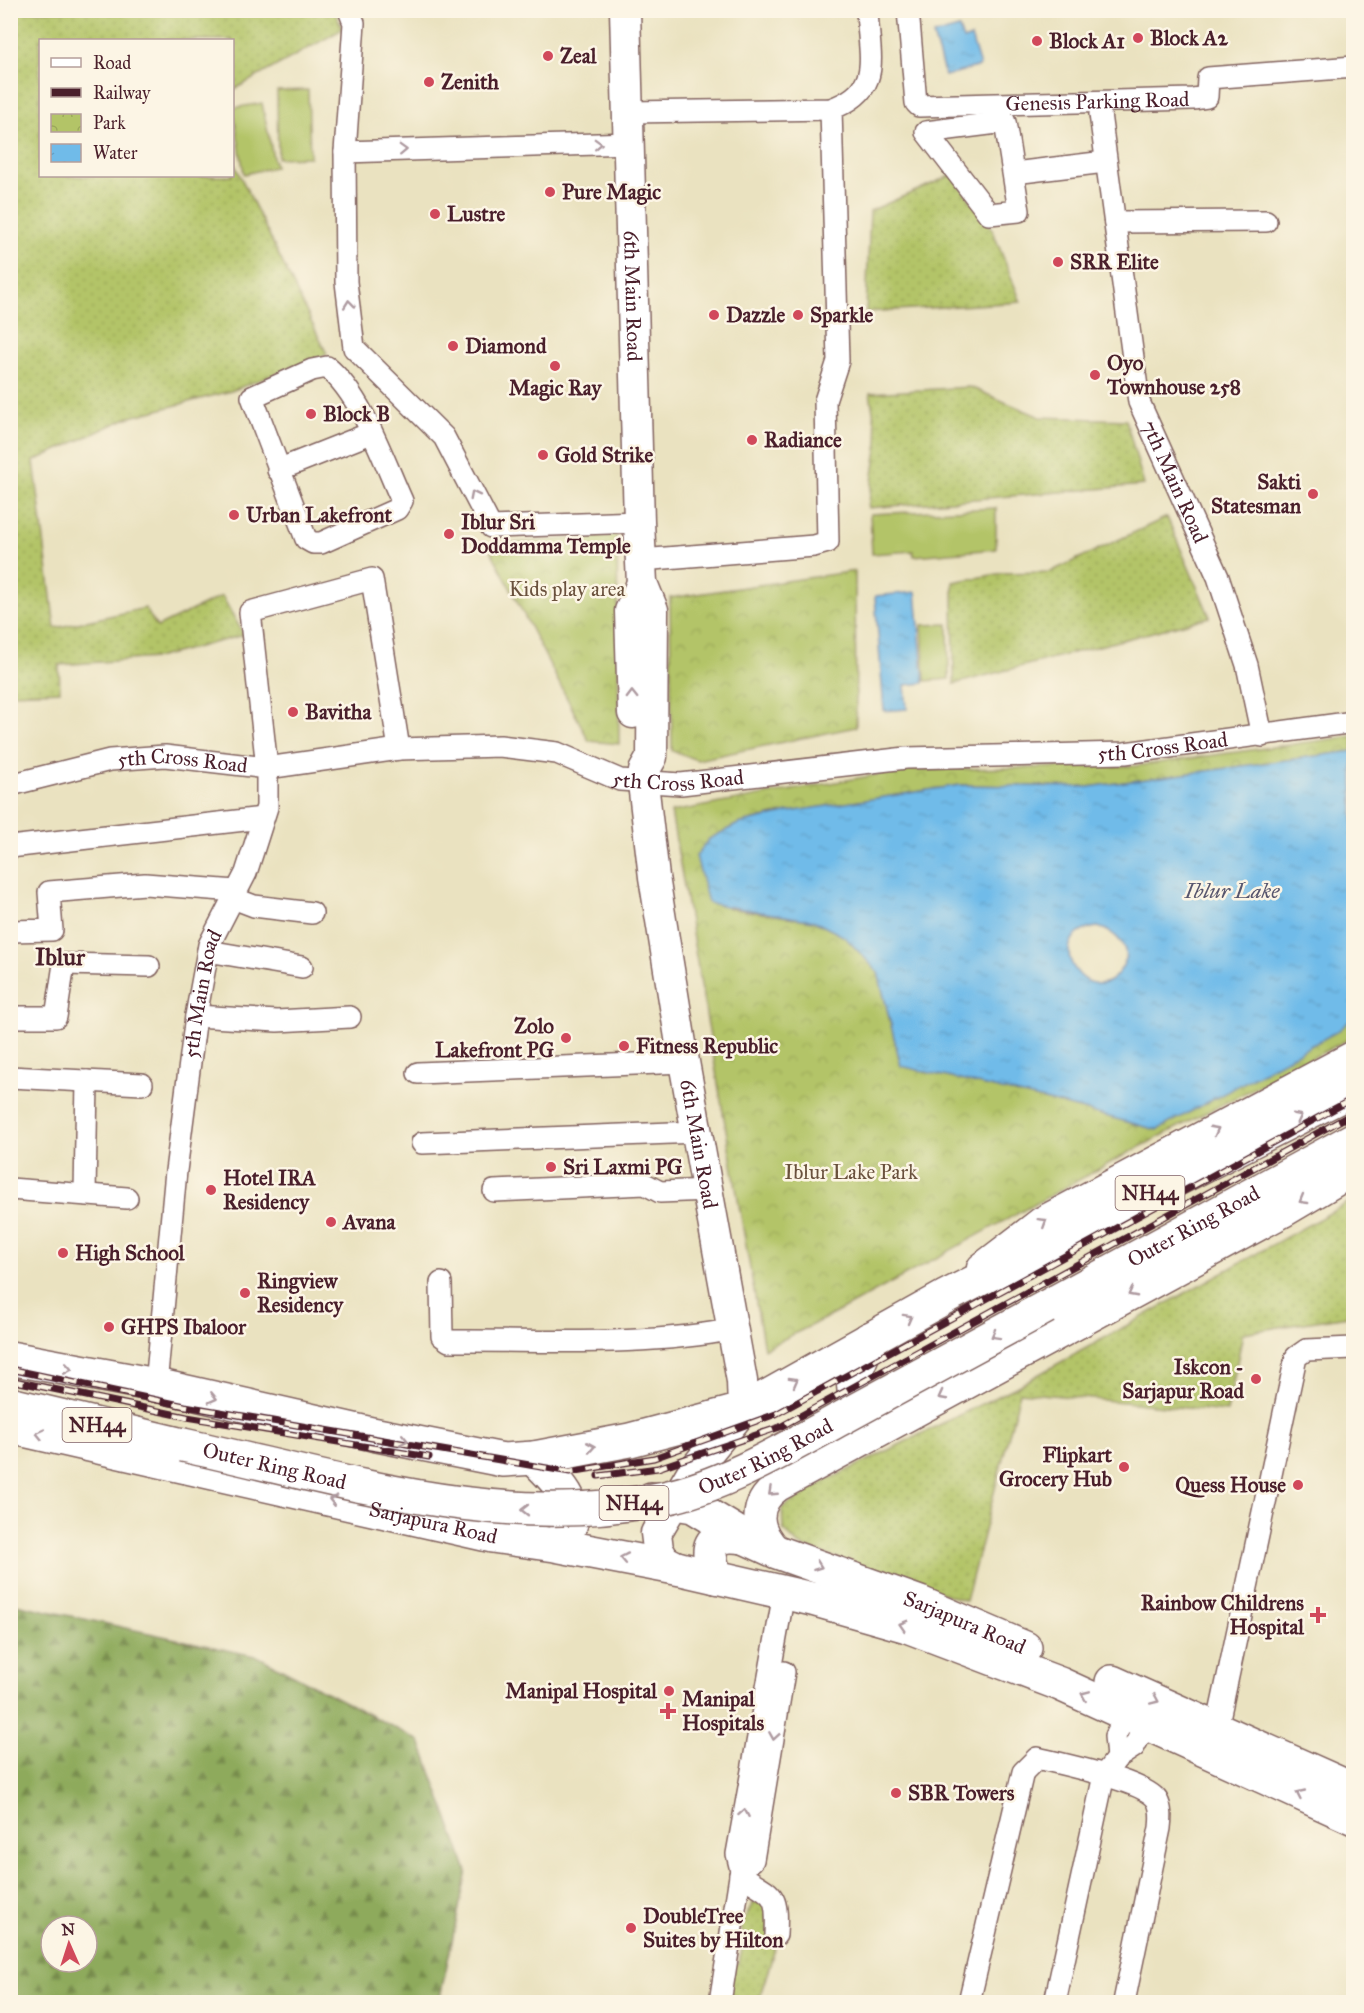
<svg xmlns="http://www.w3.org/2000/svg" width="1364" height="2013" font-family="'IM FELL Great Primer',serif">
	<defs>
		<pattern id="grass-dots" width="8" height="8" patternUnits="userSpaceOnUse" patternTransform="scale(1.5)"><rect width="8" height="8" fill="#b3c467"/><path d="M2 2h.1M6 6h.1" fill="none" stroke="#9ba85a" stroke-width="1.8" stroke-linecap="round"/></pattern>
		<pattern id="forest-firs" width="22" height="20" patternUnits="userSpaceOnUse" patternTransform="scale(1.5)"><rect width="22" height="20" fill="#8eaa5c"/><path d="M5 1l3.5 6h-7zM16 11l3.5 6h-7z" fill="#768a4c"/></pattern>
		<pattern id="park-crowns" width="20" height="18" patternUnits="userSpaceOnUse" patternTransform="scale(1.5)"><rect width="20" height="18" fill="#b3c467"/><path d="M2 6a3 3 0 1 1 6 0M12 15a3 3 0 1 1 6 0" fill="none" stroke="#9ba85a"/></pattern>
		<pattern id="water-ripples" width="26" height="14" patternUnits="userSpaceOnUse" patternTransform="scale(1.5)"><rect width="26" height="14" fill="#70bbe9"/><path d="M2 4q2-2 4 0t4 0M15 11q2-2 4 0t4 0" fill="none" stroke="#62a0c8"/></pattern>
	</defs>
	<rect width="100%" height="100%" fill="#fcf5e5"/>
	<filter id="ink" filterUnits="userSpaceOnUse"><feTurbulence type="fractalNoise" baseFrequency=".0167" numOctaves="2"/><feDisplacementMap in="SourceGraphic" scale="12" xChannelSelector="R" yChannelSelector="G"/><feConvolveMatrix kernelMatrix="1 2 1 2 8 2 1 2 1" color-interpolation-filters="sRGB"/></filter>
	<filter id="wash" filterUnits="userSpaceOnUse"><feTurbulence type="fractalNoise" baseFrequency=".008" numOctaves="4" result="noise"/><feDisplacementMap in="SourceGraphic" scale="24" xChannelSelector="R" yChannelSelector="G"/><feGaussianBlur stdDeviation="1.35" result="paint"/><feColorMatrix in="noise" values="0 0 0 0 0 0 0 0 0 0 0 0 0 0 0 0 0 1.4 0 .05"/><feComposite in="paint" operator="in"/></filter>
	<g filter="url(#wash)">
		<rect width="100%" height="100%" fill="#eae2c0"/>
		<g fill="url(#grass-dots)" stroke="#7e7249" stroke-width="1.5">
			<path d="M10,11H334L343,29L233,90L232,40H40V176H232L233,161L327,354L231,391L127,418L34,461L55,628L145,608L157,627L222,596L244,635L156,658L59,665L60,691L11,693Z"/>
			<path d="M952,175L992,229L1021,302L866,312L870,211Z"/>
			<path d="M970,387L1040,417L1126,420L1144,485L868,508L878,442L870,393Z"/>
			<path d="M1167,517L1210,617L954,684L953,582L1003,573L1050,572Z"/>
			<path d="M1353,1200V1315L1243,1333L1227,1412L1020,1392L966,1601L798,1545L783,1529L782,1508L824,1482L1016,1387Z"/>
			<path d="M769,1901L768,1933L776,1946L761,1992V2002H728L731,1965L739,1963L744,1940L741,1926L753,1903Z"/>
		</g>
		<path fill="url(#forest-firs)" stroke="#6c6444" stroke-width="1.5" fill-rule="evenodd" d="M11,1603L259,1657L420,1741L467,1871L439,2002H11ZM51,1926H87V1962H51Z"/>
		<g fill="url(#park-crowns)" stroke="#7e7249" stroke-width="1.5">
			<path d="M617,535L619,744L589,741L488,545Z"/>
			<path d="M855,571L856,727L697,760L672,751L670,598Z"/>
			<path d="M1353,736V751L1088,787L960,785L778,814L738,824L709,839L728,908L814,921L845,937L878,972L901,1066L1061,1104L1157,1130L1338,1031L1353,1018V1037L1130,1152L834,1314L764,1349L671,812L903,770L1135,766Z"/>
		</g>
		<g fill="#b3c467" stroke="#7e7249" stroke-width="1.5">
			<path d="M308,90L310,157L278,158L277,91Z"/>
			<path d="M262,103L275,167L244,174L233,108Z"/>
			<path d="M996,508V549L914,556L913,551L872,554L870,514Z"/>
			<path d="M948,624L949,679L925,681L922,625Z"/>
		</g>
		<g fill="url(#water-ripples)" stroke="#5d6d8a" stroke-width="1.5" fill-rule="evenodd">
			<path d="M959,28L963,40L971,37L980,66L945,76L933,35Z"/>
			<path d="M916,592L924,683L905,685L907,709L884,711L875,596Z"/>
			<path d="M1353,751V1018L1338,1031L1157,1130L1061,1104L901,1066L878,972L845,937L814,921L708,903L696,856L709,839L738,824L789,812L960,785L1088,787ZM1098,927C1116,932 1134,949 1121,969C1092,1017 1034,934 1098,927Z"/>
		</g>
	</g>
	<g filter="url(#ink)">
		<g fill="none" stroke-linecap="round" stroke-linejoin="round">
			<defs>
				<g id="street">
					<path d="M349,10L354,23L345,152L346,282L354,348L444,437L491,527L639,522"/>
					<path id="s1" d="M908,10L916,103L919,106L1193,99L1207,97L1208,78L1354,67"/>
					<path d="M629,112L831,109C884,90 869,58 867,10"/>
					<path id="s2" d="M1100,114L1139,402L1218,577L1247,665L1262,736"/>
					<path d="M1005,122L1019,211L989,214L926,132Z"/>
					<path d="M345,152L630,143"/>
					<path d="M1014,173L1105,162"/>
					<path d="M1115,222L1266,221"/>
					<path d="M327,367C362,396 383,459 402,501L397,509L321,543H313L306,539L252,397L312,370Z"/>
					<path d="M278,470L371,433"/>
					<path d="M641,560L814,546L828,542L825,401L838,361L831,109"/>
					<path id="s3" d="M10,785L110,760L165,756L267,768L399,749L500,746L557,753L620,780L681,784L906,758L1125,753L1354,722"/>
					<path d="M10,847L263,818"/>
					<path d="M233,898L254,906L312,913"/>
					<path d="M10,931L52,930L49,892L145,884L236,891"/>
					<path d="M208,951L302,967"/>
					<path d="M196,1016L277,1021L350,1017"/>
					<path d="M10,1017H56L64,964L149,966"/>
					<path d="M418,1073L684,1062"/>
					<path d="M10,1077L142,1084"/>
					<path d="M422,1143L697,1132"/>
					<path d="M10,1189L127,1198"/>
					<path d="M494,1191L645,1184L660,1192L708,1190"/>
					<path d="M85,1193L87,1081"/>
					<path d="M441,1283L442,1336L449,1341C541,1340 644,1347 734,1329"/>
					<path id="s4" d="M156,1385L176,1171L196,1016L209,945L246,873L267,807V768L250,612L372,579L399,749"/>
					<path d="M1217,1728L1296,1357L1306,1350L1354,1348"/>
					<path d="M1117,1758L1115,1736L1127,1713"/>
					<path d="M741,1870L753,1860L784,1672"/>
					<path d="M740,1875C775,1896 778,1893 776,1935"/>
					<path d="M720,2002L741,1870L737,1854L784,1593"/>
					<path d="M969,2002L1023,1772L1037,1758C1061,1764 1145,1781 1157,1800C1162,1809 1161,1819 1160,1828L1124,2002"/>
					<path d="M1055,2002L1104,1775L1117,1758L1134,1747L1147,1722"/>
				</g>
				<g id="secondary">
					<path id="s5" d="M625,10L639,522L642,583L653,610L652,757L644,771L643,783L654,877L684,1062L742,1381L743,1410L692,1472L656,1533L658,1549L664,1560L681,1569"/>
					<path d="M633,713L630,611L642,583"/>
					<path d="M982,1268L1042,1222L1354,1056"/>
					<path d="M777,1552C755,1530 752,1505 778,1486L1283,1212L1354,1170"/>
				</g>
				<g id="primary">
					<path id="s6" d="M10,1427L492,1536L555,1545L681,1569L812,1599L907,1626L1060,1684L1354,1818"/>
					<path d="M534,1458C552,1477 589,1507 564,1535"/>
					<path id="s7" d="M651,1499L693,1506L744,1537L777,1552L920,1603L1025,1648"/>
					<path d="M716,1577C705,1548 706,1532 744,1537"/>
					<path d="M1112,1682L1354,1790"/>
				</g>
				<g id="highway">
					<path id="s8" d="M1046,1307L1354,1139"/>
					<path d="M869,1339L853,1378L855,1402L864,1412L901,1417"/>
					<path d="M10,1358L156,1385L372,1434L503,1460L534,1458L630,1440L743,1410L947,1296L1354,1089"/>
					<path d="M10,1404L183,1445"/>
				</g>
			</defs>
			<use href="#street" stroke="#82635f" stroke-width="24"/>
			<use href="#secondary" stroke="#82635f" stroke-width="33"/>
			<use href="#primary" stroke="#82635f" stroke-width="36"/>
			<use href="#highway" stroke="#82635f" stroke-width="36"/>
			<use href="#street" stroke="#fff" stroke-width="21"/>
			<use href="#secondary" stroke="#fff" stroke-width="30"/>
			<use href="#primary" stroke="#fff" stroke-width="33"/>
			<use href="#highway" stroke="#fff" stroke-width="33"/>
			<defs>
				<g id="rail">
					<path d="M10,1369L185,1406L570,1472L654,1458L776,1414L1354,1098"/>
					<path d="M10,1380L187,1417L429,1457"/>
					<path d="M598,1476L658,1468L780,1427L1354,1113"/>
				</g>
			</defs>
			<use href="#rail" stroke="#4a1f2b" stroke-width="7"/>
			<use href="#rail" stroke="#fcf5e5" stroke-width="4.5" stroke-dasharray="14" stroke-linecap="butt"/>
			<defs>
				<g id="highway-bridge">
					<path id="s9" d="M183,1445C340,1479 503,1533 664,1498C723,1486 787,1448 840,1419C909,1382 977,1344 1046,1307"/>
				</g>
			</defs>
			<use href="#highway-bridge" stroke="#82635f" stroke-width="36" stroke-linecap="butt"/>
			<use href="#highway-bridge" stroke="#fff" stroke-width="33"/>
		</g>
		<defs><path id="oneway-chevron" d="M-2-3.5L2.5 0L-2 3.5" fill="none" stroke-width="1.6" stroke-linecap="round" stroke-linejoin="round" transform="scale(1.5)"/></defs>
		<g stroke="#ae9aa0">
			<use href="#oneway-chevron" transform="translate(598 144) rotate(-2)"/>
			<use href="#oneway-chevron" transform="translate(403 150) rotate(-2)"/>
			<use href="#oneway-chevron" transform="translate(349 304) rotate(-96)"/>
			<use href="#oneway-chevron" transform="translate(474 495) rotate(-117)"/>
			<use href="#oneway-chevron" transform="translate(632 695) rotate(-91)"/>
			<use href="#oneway-chevron" transform="translate(1298 1117) rotate(-27)"/>
			<use href="#oneway-chevron" transform="translate(1215 1130) rotate(-28)"/>
			<use href="#oneway-chevron" transform="translate(1303 1200) rotate(150)"/>
			<use href="#oneway-chevron" transform="translate(1043 1222) rotate(-32)"/>
			<use href="#oneway-chevron" transform="translate(1132 1293) rotate(152)"/>
			<use href="#oneway-chevron" transform="translate(908 1318) rotate(-29)"/>
			<use href="#oneway-chevron" transform="translate(995 1335) rotate(151)"/>
			<use href="#oneway-chevron" transform="translate(68 1369) rotate(10)"/>
			<use href="#oneway-chevron" transform="translate(794 1381) rotate(-29)"/>
			<use href="#oneway-chevron" transform="translate(942 1396) rotate(152)"/>
			<use href="#oneway-chevron" transform="translate(213 1398) rotate(13)"/>
			<use href="#oneway-chevron" transform="translate(40 1434) rotate(-167)"/>
			<use href="#oneway-chevron" transform="translate(404 1440) rotate(12)"/>
			<use href="#oneway-chevron" transform="translate(591 1447) rotate(-10)"/>
			<use href="#oneway-chevron" transform="translate(772 1492) rotate(137)"/>
			<use href="#oneway-chevron" transform="translate(333 1500) rotate(-167)"/>
			<use href="#oneway-chevron" transform="translate(525 1510) rotate(-180)"/>
			<use href="#oneway-chevron" transform="translate(624 1558) rotate(-169)"/>
			<use href="#oneway-chevron" transform="translate(818 1566) rotate(20)"/>
			<use href="#oneway-chevron" transform="translate(903 1625) rotate(-163)"/>
			<use href="#oneway-chevron" transform="translate(1085 1695) rotate(-157)"/>
			<use href="#oneway-chevron" transform="translate(1155 1700) rotate(24)"/>
			<use href="#oneway-chevron" transform="translate(774 1736) rotate(99)"/>
			<use href="#oneway-chevron" transform="translate(1300 1794) rotate(-155)"/>
			<use href="#oneway-chevron" transform="translate(744 1813) rotate(-80)"/>
		</g>
	</g>
	<g fill="#d1495b" stroke="#fcf5e5" stroke-width="2">
		<circle cx="1138" cy="38" r="6"/>
		<circle cx="1037" cy="41" r="6"/>
		<circle cx="548" cy="56" r="6"/>
		<circle cx="429" cy="82" r="6"/>
		<circle cx="550" cy="192" r="6"/>
		<circle cx="435" cy="214" r="6"/>
		<circle cx="1058" cy="262" r="6"/>
		<circle cx="714" cy="315" r="6"/>
		<circle cx="798" cy="315" r="6"/>
		<circle cx="453" cy="346" r="6"/>
		<circle cx="555" cy="366" r="6"/>
		<circle cx="1095" cy="375" r="6"/>
		<circle cx="311" cy="414" r="6"/>
		<circle cx="752" cy="440" r="6"/>
		<circle cx="543" cy="455" r="6"/>
		<circle cx="1313" cy="494" r="6"/>
		<circle cx="234" cy="515" r="6"/>
		<circle cx="449" cy="534" r="6"/>
		<circle cx="293" cy="712" r="6"/>
		<circle cx="566" cy="1038" r="6"/>
		<circle cx="624" cy="1046" r="6"/>
		<circle cx="551" cy="1167" r="6"/>
		<circle cx="211" cy="1190" r="6"/>
		<circle cx="331" cy="1222" r="6"/>
		<circle cx="63" cy="1253" r="6"/>
		<circle cx="245" cy="1293" r="6"/>
		<circle cx="109" cy="1327" r="6"/>
		<circle cx="1256" cy="1379" r="6"/>
		<circle cx="1124" cy="1467" r="6"/>
		<circle cx="1298" cy="1485" r="6"/>
		<path d="M1315 1606h6v6h6v6h-6v6h-6v-6h-6v-6h6z"/>
		<circle cx="669" cy="1691" r="6"/>
		<path d="M665 1702h6v6h6v6h-6v6h-6v-6h-6v-6h6z"/>
		<circle cx="896" cy="1793" r="6"/>
		<circle cx="631" cy="1928" r="6"/>
	</g>
	<g text-anchor="middle" dominant-baseline="central" stroke-width="5" stroke-linejoin="round" paint-order="stroke">
		<g fill="#fcf5e5" stroke="#7f5f63" stroke-width="1.5">
			<rect x="1115.5" y="1176" width="69" height="34" rx="4.5"/>
			<rect x="62.5" y="1408" width="69" height="34" rx="4.5"/>
			<rect x="599.5" y="1486" width="69" height="34" rx="4.5"/>
		</g>
		<g font-size="20" font-weight="bold" fill="#4a1f2b">
			<text x="1150" y="1193">NH44</text>
			<text x="97" y="1425">NH44</text>
			<text x="634" y="1503">NH44</text>
		</g>
		<g font-size="21" font-weight="bold" fill="#4a1f2b" stroke="#fcf5e5" text-anchor="start">
			<text x="1150" y="38">Block A2</text>
			<text x="1049" y="41">Block A1</text>
			<text x="560" y="56">Zeal</text>
			<text x="441" y="82">Zenith</text>
			<text x="562" y="192">Pure Magic</text>
			<text x="447" y="214">Lustre</text>
			<text x="1070" y="262">SRR Elite</text>
			<text x="726" y="315">Dazzle</text>
			<text x="810" y="315">Sparkle</text>
			<text x="465" y="346">Diamond</text>
			<text x="1107" y="363">Oyo<tspan x="1107" dy="24">Townhouse 258</tspan></text>
			<text x="555" y="388" text-anchor="middle">Magic Ray</text>
			<text x="323" y="414">Block B</text>
			<text x="764" y="440">Radiance</text>
			<text x="555" y="455">Gold Strike</text>
			<text x="1301" y="482" text-anchor="end">Sakti<tspan x="1301" dy="24">Statesman</tspan></text>
			<text x="246" y="515">Urban Lakefront</text>
			<text x="461" y="522">Iblur Sri<tspan x="461" dy="24">Doddamma Temple</tspan></text>
			<text x="305" y="712">Bavitha</text>
			<text x="554" y="1026" text-anchor="end">Zolo<tspan x="554" dy="24">Lakefront PG</tspan></text>
			<text x="636" y="1046">Fitness Republic</text>
			<text x="563" y="1167">Sri Laxmi PG</text>
			<text x="223" y="1178">Hotel IRA<tspan x="223" dy="24">Residency</tspan></text>
			<text x="343" y="1222">Avana</text>
			<text x="75" y="1253">High School</text>
			<text x="257" y="1281">Ringview<tspan x="257" dy="24">Residency</tspan></text>
			<text x="121" y="1327">GHPS Ibaloor</text>
			<text x="1244" y="1367" text-anchor="end">Iskcon -<tspan x="1244" dy="24">Sarjapur Road</tspan></text>
			<text x="1112" y="1455" text-anchor="end">Flipkart<tspan x="1112" dy="24">Grocery Hub</tspan></text>
			<text x="1286" y="1485" text-anchor="end">Quess House</text>
			<text x="1304" y="1603" text-anchor="end">Rainbow Childrens<tspan x="1304" dy="24">Hospital</tspan></text>
			<text x="657" y="1691" text-anchor="end">Manipal Hospital</text>
			<text x="682" y="1699">Manipal<tspan x="682" dy="24">Hospitals</tspan></text>
			<text x="908" y="1793">SBR Towers</text>
			<text x="643" y="1916">DoubleTree<tspan x="643" dy="24">Suites by Hilton</tspan></text>
		</g>
		<g font-size="21" fill="#4a1f2b" stroke="#fcf5e5">
			<text stroke="none"><textPath href="#s1" startOffset="276">Genesis Parking Road</textPath></text>
			<text stroke="none"><textPath href="#s5" startOffset="286">6th Main Road</textPath></text>
			<text stroke="none"><textPath href="#s2" startOffset="378">7th Main Road</textPath></text>
			<text stroke="none"><textPath href="#s3" startOffset="1166">5th Cross Road</textPath></text>
			<text stroke="none"><textPath href="#s3" startOffset="176">5th Cross Road</textPath></text>
			<text stroke="none"><textPath href="#s3" startOffset="680">5th Cross Road</textPath></text>
			<text stroke="none"><textPath href="#s4" startOffset="394">5th Main Road</textPath></text>
			<text stroke="none"><textPath href="#s5" startOffset="1143">6th Main Road</textPath></text>
			<text stroke="none"><textPath href="#s8" startOffset="168">Outer Ring Road</textPath></text>
			<text stroke="none"><textPath href="#s9" startOffset="598">Outer Ring Road</textPath></text>
			<text stroke="none"><textPath href="#s9" startOffset="94">Outer Ring Road</textPath></text>
			<text stroke="none"><textPath href="#s6" startOffset="434">Sarjapura Road</textPath></text>
			<text stroke="none"><textPath href="#s7" startOffset="339">Sarjapura Road</textPath></text>
		</g>
		<g font-size="21" fill="#6a513d" stroke="#fcf5e5">
			<text x="567" y="589">Kids play area</text>
			<text x="851" y="1172">Iblur Lake Park</text>
		</g>
		<g font-size="22" font-style="italic" fill="#57566e" stroke="#fcf5e5">
			<text x="1232" y="890">Iblur Lake</text>
		</g>
		<g font-size="24" font-weight="bold" fill="#4a1f2b" stroke="#fcf5e5">
			<text x="60" y="957">Iblur</text>
		</g>
	</g>
	<rect width="1364" height="2013" fill="none" stroke="#fcf5e5" stroke-width="36"/>
	<rect x="39" y="39" width="195" height="138" fill="#fcf5e5" stroke="#b59f9b" stroke-width="1.5"/>
	<rect x="51" y="58" width="30" height="9" fill="#ffffff" stroke="#b59f9b" stroke-width="1.5"/>
	<text x="93" y="69" font-size="18" fill="#4a1f2b">Road</text>
	<rect x="51" y="88" width="30" height="9" fill="#4a1f2b" stroke="#b59f9b" stroke-width="1.5"/>
	<text x="93" y="99" font-size="18" fill="#4a1f2b">Railway</text>
	<rect x="51" y="114" width="30" height="18" fill="url(#park-crowns)" stroke="#b59f9b" stroke-width="1.5"/>
	<text x="93" y="129" font-size="18" fill="#4a1f2b">Park</text>
	<rect x="51" y="144" width="30" height="18" fill="url(#water-ripples)" stroke="#b59f9b" stroke-width="1.5"/>
	<text x="93" y="159" font-size="18" fill="#4a1f2b">Water</text>
	<g transform="translate(69 1944) rotate(357)"><circle r="28" fill="#fcf5e5" stroke="#b59f9b" stroke-width="1.5"/>
	<path d="M0-4.5L10 22L0 15L-10 22Z" fill="#d1495b"/>
	<text y="-9" font-size="16" font-weight="bold" text-anchor="middle" fill="#4a1f2b">N</text>
	</g>
</svg>
